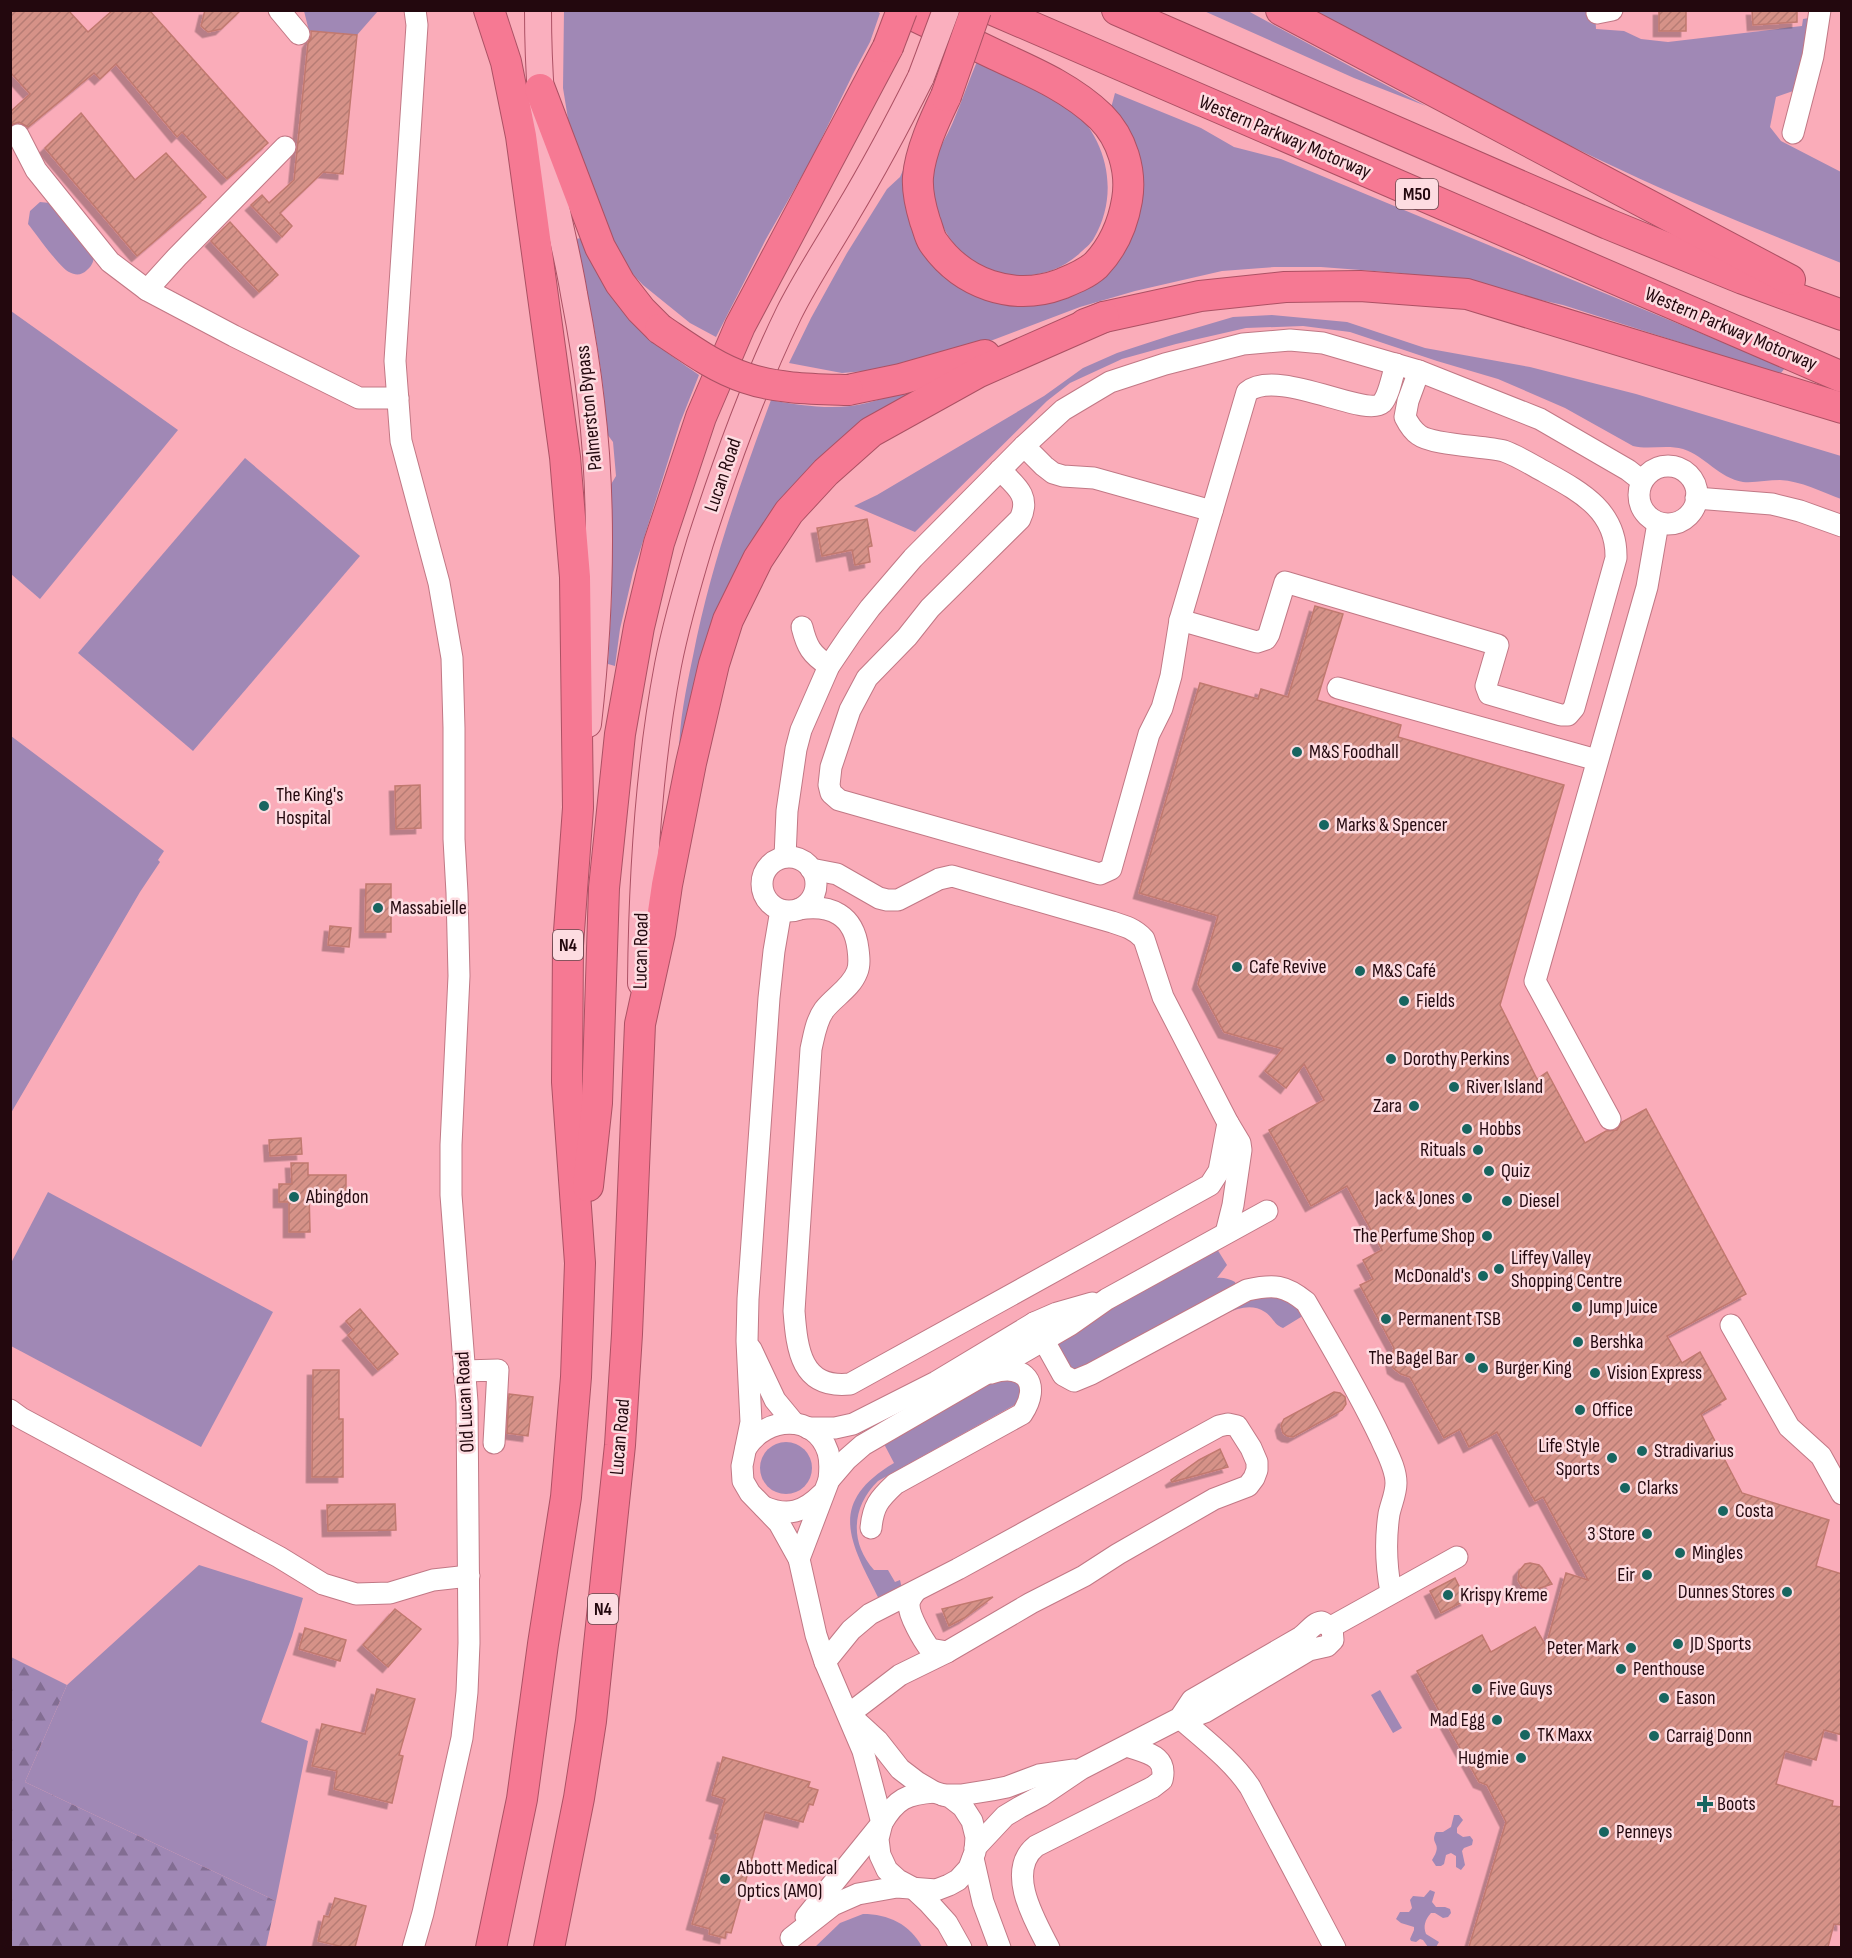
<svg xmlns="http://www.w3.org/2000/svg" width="1852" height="1958" font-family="'Sofia Sans Condensed',sans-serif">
	<defs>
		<pattern id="forest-firs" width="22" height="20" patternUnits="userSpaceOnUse" patternTransform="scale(1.5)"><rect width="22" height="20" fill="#a088b5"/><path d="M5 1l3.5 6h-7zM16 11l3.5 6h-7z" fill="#826d92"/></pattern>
		<pattern id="building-hatch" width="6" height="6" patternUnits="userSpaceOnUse" patternTransform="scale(1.5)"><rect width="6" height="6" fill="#d69288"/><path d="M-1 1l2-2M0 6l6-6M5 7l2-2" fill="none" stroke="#b77c74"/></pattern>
		<filter id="shadow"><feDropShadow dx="-5.5" dy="5.5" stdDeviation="0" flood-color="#0004"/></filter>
	</defs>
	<rect width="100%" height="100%" fill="#faacb9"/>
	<g fill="#a088b5">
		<path d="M875,10L880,13L870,42L853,74L811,160L766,239L716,337L690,323L643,285L625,266L596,205L569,125L563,88L564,11Z"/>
		<path d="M304,11H378L357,35L309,31Z"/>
		<path d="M1204,11H1248L1359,71L1426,106L1354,78Z"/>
		<path d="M1310,11H1595L1596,29L1624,31L1641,39L1668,42L1802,26L1803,19L1809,18L1796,90L1776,97L1770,127L1781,141L1841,172V263C1767,233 1691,203 1619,169C1514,120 1412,65 1310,11Z"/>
		<path d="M978,59C998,69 1018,79 1039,89C1048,93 1059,97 1067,103C1106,136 1121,191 1094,238C1091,244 1084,249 1079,254C1040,289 977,280 949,237C936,217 929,192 933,168C936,151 947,137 953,122C962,101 969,80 978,59Z"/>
		<path d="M1115,93L1201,128L1234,147L1281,159L1785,368L1781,373L1760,368L1563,305L1479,286L1400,273L1321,267H1274L1222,271L1135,291L1080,307L956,354L900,368L842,373L789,363L811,318L847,253L887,189L900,177L915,143L911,215L1008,302L1125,241L1111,108Z"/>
		<path d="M40,202L50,203L94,253C94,260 93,265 87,270C82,275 76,276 69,272C59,267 37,235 28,224L30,211Z"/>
		<path d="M582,238C594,276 620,312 649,338C665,352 682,363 699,375L680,423L633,573L620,629L615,666L608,664L612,593L610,486L616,476L613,442L607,434C604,370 590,301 575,239Z"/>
		<path d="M11,311L178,430L40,599L11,574Z"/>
		<path d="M1272,315L1347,322L1425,348L1530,367L1636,394L1841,456V499C1822,492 1801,481 1780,480C1768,480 1755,483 1743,482C1719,478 1705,456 1683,449C1666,444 1650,450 1633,446L1565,408L1498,379L1437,361L1350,332L1303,326L1246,328L1176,344L1122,359L1070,383L1047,401L915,532L854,506L877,495L1044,396L1083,368L1117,353L1172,335L1233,317Z"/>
		<path d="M920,384V390L799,482L679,756C679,722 686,689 693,656C710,568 740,484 771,400C797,405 825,409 851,406C875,403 898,393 920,384Z"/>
		<path d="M245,458L360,556L193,751L78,653Z"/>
		<path d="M11,736L164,851L158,860L160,862L140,892L11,1113Z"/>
		<path d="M48,1192L273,1312L201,1447L11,1346V1263Z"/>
		<path d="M1217,1249L1227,1265L1217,1278C1222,1277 1230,1279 1235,1282L1236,1286L1077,1370L1069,1368L1056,1342L1061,1335Z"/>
		<path d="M1257,1295L1286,1297L1303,1314L1301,1317L1283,1328C1274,1325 1273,1317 1265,1312C1245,1299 1223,1316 1206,1325L1204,1323Z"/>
		<path d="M1001,1378H1015L1022,1390L1018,1403L878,1481C852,1506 849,1542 874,1570H888L895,1582L900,1580L902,1589L880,1601C851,1543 825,1504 894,1463L883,1442Z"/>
		<circle cx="786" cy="1468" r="26"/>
		<path d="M199,1565L303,1598L292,1636L261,1722L308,1741L276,1901L25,1782L67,1685Z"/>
		<path d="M1380,1690L1402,1728L1393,1733L1371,1695Z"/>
		<path d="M1454,1815H1459L1463,1820L1457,1828V1833L1463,1837L1470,1836L1473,1840L1472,1845L1464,1848L1462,1851L1465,1865L1461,1870L1456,1867V1856L1451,1853L1446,1855L1444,1864L1441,1866H1436L1432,1860C1444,1842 1429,1845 1436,1832H1443L1451,1827Z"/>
		<path d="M1430,1890L1435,1892L1432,1902L1436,1907H1445L1450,1909L1451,1913L1448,1917L1443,1918L1435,1913H1431C1425,1920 1423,1926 1426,1934L1439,1942L1436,1947H1428L1423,1940L1420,1939L1416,1942L1411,1941L1410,1939L1414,1930V1927L1401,1923L1396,1919L1400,1912H1409L1412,1908L1410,1900L1413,1896L1424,1897Z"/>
		<path d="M863,1914C888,1914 910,1924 922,1947H815L840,1923Z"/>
	</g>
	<path fill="url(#forest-firs)" d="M11,1657L67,1685L25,1782L276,1901L266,1947H11Z"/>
	<g fill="url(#building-hatch)" stroke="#c1796f" stroke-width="1.5" filter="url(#shadow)">
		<path d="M10,10H68L88,32L113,10H149L268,143L227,179L182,132L177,137L116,64L100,79L94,73L28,127L19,122L10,125V112L30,94L10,72Z"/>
		<path d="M205,10H241L221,29L208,32L201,26Z"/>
		<rect x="1659" y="10" width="27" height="21"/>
		<path d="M1752,10H1797V22L1753,25Z"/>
		<path d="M311,31L357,35L343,174L323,172L280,213L292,226L282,237L251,205L262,195L269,203L294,180L308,43L311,38Z"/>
		<path d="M81,113L135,180L166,153L206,197L137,256L45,148Z"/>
		<path d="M230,222L278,275L259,292L211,241Z"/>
		<path d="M867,519L872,546L868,547L870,562L855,565L852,550L822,556L817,528Z"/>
		<path d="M1315,606L1343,614L1317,700L1401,725L1398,737L1564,785L1500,1005L1537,1079L1547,1072L1585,1143L1606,1131L1617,1130L1622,1122L1646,1109L1746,1294L1667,1336L1682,1363L1700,1352L1726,1399L1701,1414L1742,1493L1829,1520L1816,1566L1842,1574V1735L1824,1730L1816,1760L1785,1751L1776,1784L1833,1801L1832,1806L1842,1807V1925L1834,1924L1828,1947H1469L1506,1822L1487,1785L1479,1782L1417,1671L1482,1635L1491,1652L1535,1627L1546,1646L1566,1573L1588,1580L1543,1497L1535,1501L1497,1432L1469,1447L1460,1429L1444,1438L1410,1377L1401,1374L1393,1368L1391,1358L1394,1348L1360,1285L1373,1279L1363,1260L1382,1250L1347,1186L1311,1206L1269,1130L1324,1100L1304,1064L1286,1088L1265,1071L1283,1049L1224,1032L1198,984L1218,916L1139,893L1200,683L1258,699L1261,689L1288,697Z"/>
		<path d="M420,785L421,828L396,829L395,786Z"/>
		<path d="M366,884H391V932H365Z"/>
		<path d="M330,926L351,928L349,947L328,945Z"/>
		<path d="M301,1138L302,1154L270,1156L269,1140Z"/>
		<path d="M291,1163H308V1175H346V1191H309L310,1232H289V1202H279V1184H292Z"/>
		<path d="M360,1309L398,1354L378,1370L348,1335L354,1330L346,1321Z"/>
		<path d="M313,1370H339V1419H343V1477H312Z"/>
		<path d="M1334,1392L1340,1393L1345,1397L1346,1404L1342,1410L1293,1437L1287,1436L1283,1433L1281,1425L1284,1419Z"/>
		<path d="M509,1394L533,1397L528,1436L507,1433Z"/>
		<path d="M1220,1449L1228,1467L1172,1482L1171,1480L1199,1460Z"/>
		<path d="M395,1504L396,1530L328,1531L327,1505Z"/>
		<path d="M1530,1563L1539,1565L1542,1568L1552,1584L1534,1590L1522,1587L1518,1580L1519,1571L1525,1564Z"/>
		<path d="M1455,1578L1466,1600L1441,1613L1430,1591Z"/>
		<path d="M993,1597L964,1618L949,1626L942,1609Z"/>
		<path d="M395,1609L421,1629L388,1667L363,1645Z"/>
		<path d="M305,1628L346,1640L340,1661L299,1649Z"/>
		<path d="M377,1689L415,1699L399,1755L403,1756L392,1803L334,1789L337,1771L312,1766L322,1724L365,1734Z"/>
		<path d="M723,1757L810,1782L808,1787L818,1790L813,1805L809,1804L803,1822L765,1812L731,1933L726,1932L725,1938L709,1934L710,1929L692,1924L718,1834L715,1833L725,1799L712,1795Z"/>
		<path d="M335,1898L366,1906L355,1947H343L318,1941L324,1916L329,1917Z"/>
	</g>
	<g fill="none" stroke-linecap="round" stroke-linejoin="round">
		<defs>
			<g id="minor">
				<path d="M279,10L299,34"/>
				<path d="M1597,13L1612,10"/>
				<path d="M1793,133L1813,56L1820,10"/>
				<path d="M18,135L36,170L110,262L147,290L177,257L285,147"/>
				<path d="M147,290L234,336L359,398H398"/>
				<path d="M1024,446L1044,466L1053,473L1063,476L1094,478L1212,511"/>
				<circle cx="1668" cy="495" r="29"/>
				<path d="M1000,470C1016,486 1031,496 1020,519L930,608L907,637L867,678L850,710L831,767L829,785L831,793L839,800L1100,874L1111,869L1149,734L1162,708L1171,676L1180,620L1247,392C1277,367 1365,418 1382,403C1389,396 1393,373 1396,364"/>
				<path d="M1696,498L1772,504L1800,511L1842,526"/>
				<path d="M1180,620L1257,642L1266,639L1269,634L1285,582L1498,645L1486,686L1489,694L1561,715H1568L1574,708L1616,558C1617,511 1581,492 1545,472C1532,465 1518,456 1504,451C1484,446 1432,445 1419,435C1413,431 1408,423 1405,417L1408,401L1419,371"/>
				<path d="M802,627C807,647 811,654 829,666"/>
				<path d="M1338,688L1597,760"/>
				<path d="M785,857L787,811L796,749L801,730L829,666L850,635L870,608L913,558L1024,446L1063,410L1110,382L1165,364L1243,344L1290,340L1323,343L1419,371L1540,419L1628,470L1642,481"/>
				<circle cx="789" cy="884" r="27"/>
				<path d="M799,909C831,904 854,915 858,949C859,957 860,965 857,972C851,988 834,997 824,1010C816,1021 814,1036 811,1049L794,1311C797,1350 801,1389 850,1384L1210,1185L1219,1171L1228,1123L1163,997L1144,939C1135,929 1125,926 1112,922L952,876L939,879L898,900H887L879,898L837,874L811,869"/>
				<path d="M781,910L774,951L769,998L748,1299L747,1341L751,1422L742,1466L743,1481L750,1493L779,1523L799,1559L816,1635L825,1662L863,1751L870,1777L882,1823L878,1839L880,1855L887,1870L898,1880L913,1888L928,1902L947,1923L961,1948"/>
				<path d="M1610,1119L1535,981L1647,587L1658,523"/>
				<path d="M1226,1233L1233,1205L1241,1150L1240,1143L1228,1123"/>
				<path d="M1034,1323L1063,1375L1074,1381L1091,1374L1247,1290C1274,1284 1285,1285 1306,1302C1332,1347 1359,1392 1381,1439C1387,1453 1396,1468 1396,1483C1396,1494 1391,1504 1389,1514C1385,1541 1386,1566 1391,1592"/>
				<path d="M1731,1325L1789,1427L1821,1456L1842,1494"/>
				<path d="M751,1349L775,1400L794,1423"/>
				<path d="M464,1371L498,1370L494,1443"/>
				<path d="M10,1410L21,1418L279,1557L323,1584L356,1594L390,1593L433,1580L469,1576"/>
				<path d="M808,1428H835L853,1424L936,1382L1034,1323L1057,1313L1092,1303"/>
				<path d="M746,1448C766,1416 815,1413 828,1452C831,1462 830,1471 829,1480"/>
				<path d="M764,1507C788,1517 804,1512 822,1494"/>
				<path d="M871,1528C873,1506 879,1499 895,1484L1022,1414C1042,1384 1025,1362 991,1373"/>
				<path d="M799,1559L829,1480L847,1459L863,1445L1070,1325L1107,1299L1267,1211"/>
				<path d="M915,1592C912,1596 909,1600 909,1605C909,1616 923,1640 930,1649L947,1652"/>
				<path d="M1331,1627L1457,1557"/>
				<path d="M825,1662L851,1630L870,1614L958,1569L1219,1426L1228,1424L1237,1426L1251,1448L1257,1462V1470L1254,1478L1248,1486L1214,1499L1118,1554L1084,1576L1031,1603L947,1652L900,1675L849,1714"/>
				<path d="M1180,1718C1205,1740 1232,1760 1250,1787L1335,1948"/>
				<path d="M943,1795H961L992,1790L1007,1787L1039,1775L1074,1770"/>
				<path d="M975,1848L1005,1816L1020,1807L1041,1796L1081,1769L1180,1718L1197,1715L1205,1712L1309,1650L1327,1646L1333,1640L1332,1628L1322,1622C1313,1623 1309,1631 1301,1637L1192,1700L1180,1718"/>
				<path d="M973,1858L983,1902L1000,1948"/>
				<path d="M806,1917L882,1823C896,1799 907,1794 934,1792"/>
				<path d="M791,1938L833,1905L858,1894L897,1887L936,1890L949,1885L958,1880L969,1868L975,1852L976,1837L972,1821L963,1807L950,1797L934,1792L917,1782L900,1769L878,1741L854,1719"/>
				<path d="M413,1948L423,1913L462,1738L467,1692L469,1643L467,1402L451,1195V1145L459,976L457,893L454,839V728L452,658L439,583L401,441L395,361L417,25L415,10"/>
				<path d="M1049,1948C1035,1921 1005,1871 1036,1846L1153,1787L1162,1780C1168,1755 1146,1753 1127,1746"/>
			</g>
			<g id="major">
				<path d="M538,10C538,68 542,126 551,183C558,220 568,257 574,294C581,330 587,366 591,402C604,508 600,618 588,724"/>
				<path d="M641,983C642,876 648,770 668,665C676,624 688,583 700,543C725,465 753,387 789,313C806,279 828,246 847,213C874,168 898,123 921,77"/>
			</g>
			<g id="highway">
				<path d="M489,10L506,62L521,136L565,457L575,577L578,808L568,945L567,1082L580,1263L576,1377L566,1497L543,1644L522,1799L491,1948"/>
				<path d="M902,10C933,25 965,40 996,55C1033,72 1071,88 1101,117C1122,138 1132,171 1127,200C1123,224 1113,247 1096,265C1086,274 1073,279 1061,284C1013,302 962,284 933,242C929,236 928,228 925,221C921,208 917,191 918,177C920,151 935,119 946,96"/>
				<path d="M993,10L1842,377"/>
				<path d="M1117,10L1608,224L1743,279L1842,315"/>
				<path d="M1281,10L1790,280"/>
				<path d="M540,89L600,247L620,283L641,310L660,329"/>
				<path d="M1085,324L1104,317L1200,296L1285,287L1360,286L1467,294L1842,408"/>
				<path d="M848,390L901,379L985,355"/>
				<path d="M588,1186L597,1103L604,888L620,734L639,627L659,543L701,417L740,326L888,47"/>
				<path d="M549,1948L579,1798L591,1721L620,1445L627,1334L640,1024L660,933L667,885L691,763L714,664L728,620L758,559L789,512L826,472L871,432L979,372L1104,317"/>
			</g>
		</defs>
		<use href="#minor" stroke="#c17885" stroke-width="23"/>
		<use href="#major" stroke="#ac5164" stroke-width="28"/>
		<use href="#highway" stroke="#ac5164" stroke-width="32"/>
		<use href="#minor" stroke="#fff" stroke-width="21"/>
		<use href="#major" stroke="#faafbe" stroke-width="26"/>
		<use href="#highway" stroke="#f67993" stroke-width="30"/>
		<defs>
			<path id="major-bridge" d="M921,77L946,10"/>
			<g id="highway-bridge">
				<path d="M888,47L902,10"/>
				<path d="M946,96L976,10"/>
				<path d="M660,329C687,347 715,368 746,378C778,389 814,389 848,390"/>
			</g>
		</defs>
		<use href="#major-bridge" stroke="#ac5164" stroke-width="28" stroke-linecap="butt"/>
		<use href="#highway-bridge" stroke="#ac5164" stroke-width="32" stroke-linecap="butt"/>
		<use href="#major-bridge" stroke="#faafbe" stroke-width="26"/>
		<use href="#highway-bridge" stroke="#f67993" stroke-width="30"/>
	</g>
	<g fill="#186560" stroke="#fddce1" stroke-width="2">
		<circle cx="1297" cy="752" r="6"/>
		<circle cx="264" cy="806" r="6"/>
		<circle cx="1324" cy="825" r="6"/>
		<circle cx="378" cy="908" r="6"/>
		<circle cx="1237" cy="967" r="6"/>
		<circle cx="1360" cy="971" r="6"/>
		<circle cx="1404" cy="1001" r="6"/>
		<circle cx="1391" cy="1059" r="6"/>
		<circle cx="1454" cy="1087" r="6"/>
		<circle cx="1414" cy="1106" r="6"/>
		<circle cx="1467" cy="1129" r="6"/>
		<circle cx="1478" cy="1150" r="6"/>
		<circle cx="1489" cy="1171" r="6"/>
		<circle cx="294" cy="1197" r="6"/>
		<circle cx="1467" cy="1198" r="6"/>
		<circle cx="1507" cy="1201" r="6"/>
		<circle cx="1487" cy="1236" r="6"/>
		<circle cx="1499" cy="1269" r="6"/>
		<circle cx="1483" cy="1276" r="6"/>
		<circle cx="1577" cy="1307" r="6"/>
		<circle cx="1386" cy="1319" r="6"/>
		<circle cx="1578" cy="1342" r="6"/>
		<circle cx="1470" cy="1358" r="6"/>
		<circle cx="1483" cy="1368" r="6"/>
		<circle cx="1595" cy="1373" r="6"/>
		<circle cx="1580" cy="1410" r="6"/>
		<circle cx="1642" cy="1451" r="6"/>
		<circle cx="1612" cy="1458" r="6"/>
		<circle cx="1625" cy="1488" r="6"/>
		<circle cx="1723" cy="1511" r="6"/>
		<circle cx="1647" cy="1534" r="6"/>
		<circle cx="1680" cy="1553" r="6"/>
		<circle cx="1647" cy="1575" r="6"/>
		<circle cx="1787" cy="1592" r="6"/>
		<circle cx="1448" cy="1595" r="6"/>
		<circle cx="1678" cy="1644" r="6"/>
		<circle cx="1631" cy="1648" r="6"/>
		<circle cx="1621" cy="1669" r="6"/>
		<circle cx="1477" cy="1689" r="6"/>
		<circle cx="1664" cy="1698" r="6"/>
		<circle cx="1497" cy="1720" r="6"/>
		<circle cx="1525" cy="1735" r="6"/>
		<circle cx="1654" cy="1736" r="6"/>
		<circle cx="1521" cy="1758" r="6"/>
		<path d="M1702 1795h6v6h6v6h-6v6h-6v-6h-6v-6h6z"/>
		<circle cx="1604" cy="1832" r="6"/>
		<circle cx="725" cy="1879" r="6"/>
	</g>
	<g text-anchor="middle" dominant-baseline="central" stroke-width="5" stroke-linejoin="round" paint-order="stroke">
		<g fill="#fddce1" stroke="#64484d" stroke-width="1.5">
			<rect x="1396" y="179" width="42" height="30" rx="4.5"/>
			<rect x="553" y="930" width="30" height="30" rx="4.5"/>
			<rect x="588" y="1594" width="30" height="30" rx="4.5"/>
		</g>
		<g font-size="18" font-weight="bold" fill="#23080e">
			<text x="1417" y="194">M50</text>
			<text x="568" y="945">N4</text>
			<text x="603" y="1609">N4</text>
		</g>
		<g font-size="20" fill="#23080e" stroke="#fddce1">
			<text transform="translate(1285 137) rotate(23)">Western Parkway Motorway</text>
			<text transform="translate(1731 329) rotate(23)">Western Parkway Motorway</text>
			<text transform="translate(589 408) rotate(-96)">Palmerston Bypass</text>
			<text transform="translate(723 475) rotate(-71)">Lucan Road</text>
			<text transform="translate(641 951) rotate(-89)">Lucan Road</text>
			<text transform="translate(465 1402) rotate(-93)">Old Lucan Road</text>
			<text transform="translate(620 1437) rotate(-85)">Lucan Road</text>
		</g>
		<g font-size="20" fill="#23080e" stroke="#fddce1" text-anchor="start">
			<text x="1309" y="752">M&amp;S Foodhall</text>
			<text x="276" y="795">The King's<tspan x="276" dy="23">Hospital</tspan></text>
			<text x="1336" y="825">Marks &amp; Spencer</text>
			<text x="390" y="908">Massabielle</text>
			<text x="1249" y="967">Cafe Revive</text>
			<text x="1372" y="971">M&amp;S Café</text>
			<text x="1416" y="1001">Fields</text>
			<text x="1403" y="1059">Dorothy Perkins</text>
			<text x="1466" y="1087">River Island</text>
			<text x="1402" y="1106" text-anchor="end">Zara</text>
			<text x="1479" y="1129">Hobbs</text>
			<text x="1466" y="1150" text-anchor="end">Rituals</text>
			<text x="1501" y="1171">Quiz</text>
			<text x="306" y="1197">Abingdon</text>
			<text x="1455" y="1198" text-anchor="end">Jack &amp; Jones</text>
			<text x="1519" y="1201">Diesel</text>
			<text x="1475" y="1236" text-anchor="end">The Perfume Shop</text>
			<text x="1511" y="1258">Liffey Valley<tspan x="1511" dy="23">Shopping Centre</tspan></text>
			<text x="1471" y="1276" text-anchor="end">McDonald's</text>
			<text x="1589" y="1307">Jump Juice</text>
			<text x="1398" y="1319">Permanent TSB</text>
			<text x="1590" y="1342">Bershka</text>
			<text x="1458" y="1358" text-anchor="end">The Bagel Bar</text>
			<text x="1495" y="1368">Burger King</text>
			<text x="1607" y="1373">Vision Express</text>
			<text x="1592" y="1410">Office</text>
			<text x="1600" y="1446" text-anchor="end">Life Style<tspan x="1600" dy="23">Sports</tspan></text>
			<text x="1654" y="1451">Stradivarius</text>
			<text x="1637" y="1488">Clarks</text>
			<text x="1735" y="1511">Costa</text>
			<text x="1635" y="1534" text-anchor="end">3 Store</text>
			<text x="1692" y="1553">Mingles</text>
			<text x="1635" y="1575" text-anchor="end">Eir</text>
			<text x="1775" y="1592" text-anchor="end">Dunnes Stores</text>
			<text x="1460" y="1595">Krispy Kreme</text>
			<text x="1690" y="1644">JD Sports</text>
			<text x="1619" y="1648" text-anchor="end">Peter Mark</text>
			<text x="1633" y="1669">Penthouse</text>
			<text x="1489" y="1689">Five Guys</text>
			<text x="1676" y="1698">Eason</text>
			<text x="1485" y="1720" text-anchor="end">Mad Egg</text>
			<text x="1537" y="1735">TK Maxx</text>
			<text x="1666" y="1736">Carraig Donn</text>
			<text x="1509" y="1758" text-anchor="end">Hugmie</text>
			<text x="1717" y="1804">Boots</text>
			<text x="1616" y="1832">Penneys</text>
			<text x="737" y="1868">Abbott Medical<tspan x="737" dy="23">Optics (AMO)</tspan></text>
		</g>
	</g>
	<rect width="1852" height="1958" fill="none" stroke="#23080e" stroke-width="24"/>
</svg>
